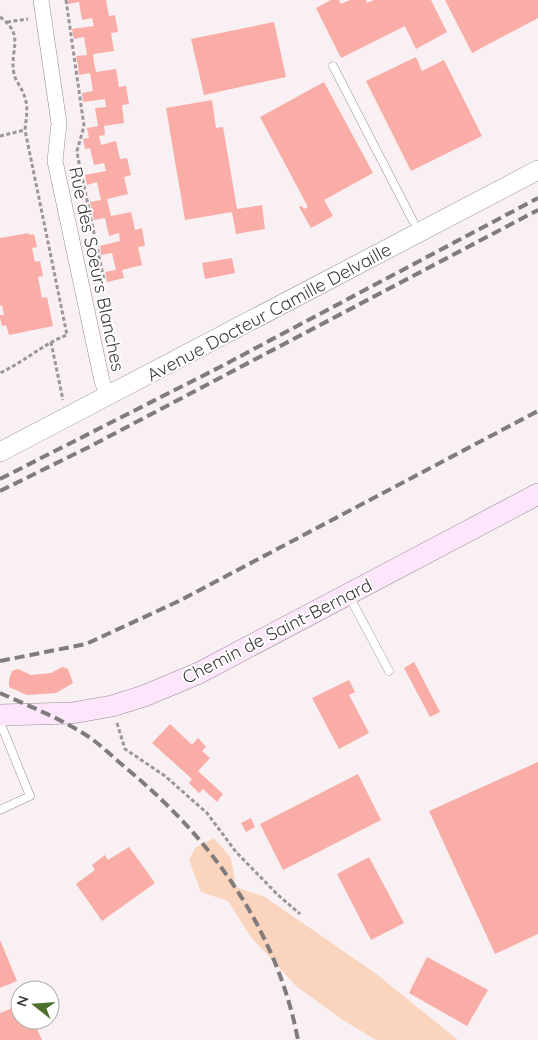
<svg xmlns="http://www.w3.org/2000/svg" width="538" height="1040" font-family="Quicksand,sans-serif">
	<rect width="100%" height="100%" fill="#f8f0f3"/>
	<path fill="#fbd4bd" d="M214,838L231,858L236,887L265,897L375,973L458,1040H376L343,1020L296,986L251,937L228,901L201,892L189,860L195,848Z"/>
	<g fill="#faaca6">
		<path d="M68,0H106L109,16L115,15L118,32L111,33L114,51L93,54L94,63L96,72L116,69L119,87L126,86L129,104L122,105L124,123L104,126L105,135L99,136L101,145L116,141L120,159L127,158L131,175L124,177L128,194L107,199L111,216L131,212L135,230L142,228L145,246L138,247L142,265L122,270L124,278L107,282L105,272L116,270L112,253L101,255L100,246L120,241L119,233L109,236L105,218L94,220L90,202L101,200L97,182L87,185L85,175L106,171L104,163L94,165L90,148L85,149L83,139L89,138L87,128L98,126L95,108L106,107L105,99L83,102L82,93L93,91L90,73L79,75L78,66L76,56L87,55L84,37L74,39L72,29L94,26L92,18L82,20L79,2L68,4Z"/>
		<path d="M331,0H339L341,4L350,0H366L367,3L374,0H431L447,32L416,49L405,26L341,58L316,8Z"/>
		<path d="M445,0H538V18L472,53Z"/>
		<path d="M274,22L286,77L204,95L191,39Z"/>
		<path d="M416,57L422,71L444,60L482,136L411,171L366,81Z"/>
		<path d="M324,82L373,173L324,200L333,216L311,228L299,207L302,206L304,209L308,207L260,117Z"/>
		<path d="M212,100L216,128L223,127L237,209L262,205L265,229L236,234L232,212L185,220L166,108Z"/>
		<path d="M29,233V235L34,234L37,247L32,248L35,262L40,261L43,276L38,277L42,298L47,297L53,326L9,335L6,325L2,326L0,318V315H4L2,305L0,306V238Z"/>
		<path d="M232,258L235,273L205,279L202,263Z"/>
		<path d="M414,662L440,712L430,717L404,668Z"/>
		<path d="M62,667L68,669L73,683L56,693L27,695L9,687V680L12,671L18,669L31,675L51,673Z"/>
		<path d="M349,680L355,692L349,695L369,733L339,749L312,698Z"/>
		<path d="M170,724L192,745L198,738L206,747L202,751L210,758L198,771L223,794L217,802L203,789L199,793L189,783L192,779L152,743Z"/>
		<path d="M538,762V934L495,954L429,811Z"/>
		<path d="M358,774L381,820L283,870L260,824Z"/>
		<path d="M251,818L255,827L246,832L241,823Z"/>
		<path d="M129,847L155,883L102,921L76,884L95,870L92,865L105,855L108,860Z"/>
		<path d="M369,857L404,923L371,940L337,874Z"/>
		<path d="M0,940L17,981L0,988Z"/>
		<path d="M427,957L488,990L467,1026L409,993Z"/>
		<path d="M20,1005V1020H33L42,1040H0V1013Z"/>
	</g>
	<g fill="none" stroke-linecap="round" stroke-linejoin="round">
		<defs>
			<g id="service">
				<path d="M333,66L413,221"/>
				<path d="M349,596L389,671"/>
				<path d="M0,722L30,796L0,810"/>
			</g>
			<path id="minor" d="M41,0L59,123L55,161L102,381L108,397"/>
			<path id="tertiary" d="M0,452L538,170"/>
			<path id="secondary" d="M0,715L72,713L112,706L144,696L199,673L538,494"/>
		</defs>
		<use href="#service" stroke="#968f91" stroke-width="9"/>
		<use href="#minor" stroke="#968f91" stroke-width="16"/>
		<use href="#tertiary" stroke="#968f91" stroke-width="20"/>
		<use href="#secondary" stroke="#968f91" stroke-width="22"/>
		<g stroke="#9c9698" stroke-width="3" stroke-dasharray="4 2.5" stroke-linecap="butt">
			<path d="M66,0L84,126L77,151L78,158L104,280"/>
			<path d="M0,17C26,36 9,49 14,74C16,82 22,88 24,95C29,107 26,118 25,130L67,335C43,344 24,362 0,373"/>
			<path d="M7,22L28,19"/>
			<path d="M0,136L25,130"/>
			<path d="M51,342L63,400"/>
			<path d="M117,723L125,749L165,776L207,813L236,852L278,895L300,914"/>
		</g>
		<use href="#service" stroke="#fff" stroke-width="8"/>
		<use href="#minor" stroke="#fff" stroke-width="15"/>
		<use href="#tertiary" stroke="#fff" stroke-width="19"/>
		<use href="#secondary" stroke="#fde5fb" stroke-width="21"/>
		<g stroke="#807c7d" stroke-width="4" stroke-dasharray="10 5" stroke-linecap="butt">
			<path d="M0,479L220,367L538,198"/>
			<path d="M0,491L89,447L538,210"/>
			<path d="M0,661L86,644L179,601L538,411"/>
			<path d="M0,693C29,706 62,719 89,737C102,746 114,758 127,769C212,839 277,930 298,1040"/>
		</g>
	</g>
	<g text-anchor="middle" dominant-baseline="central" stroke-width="4" stroke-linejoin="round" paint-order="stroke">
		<g font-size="18" fill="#3c393a" stroke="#fff">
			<text transform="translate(97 269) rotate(78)">Rue des Soeurs Blanches</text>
			<text transform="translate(269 312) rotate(-28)">Avenue Docteur Camille Delvaille</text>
			<text transform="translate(277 631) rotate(-27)">Chemin de Saint-Bernard</text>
		</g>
	</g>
	<g transform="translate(35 1005) rotate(287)"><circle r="24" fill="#ffffff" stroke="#b1b0b0"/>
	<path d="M0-4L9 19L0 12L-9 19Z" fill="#4c712a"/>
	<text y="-8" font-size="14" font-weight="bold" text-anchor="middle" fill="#3c393a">N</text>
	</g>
</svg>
